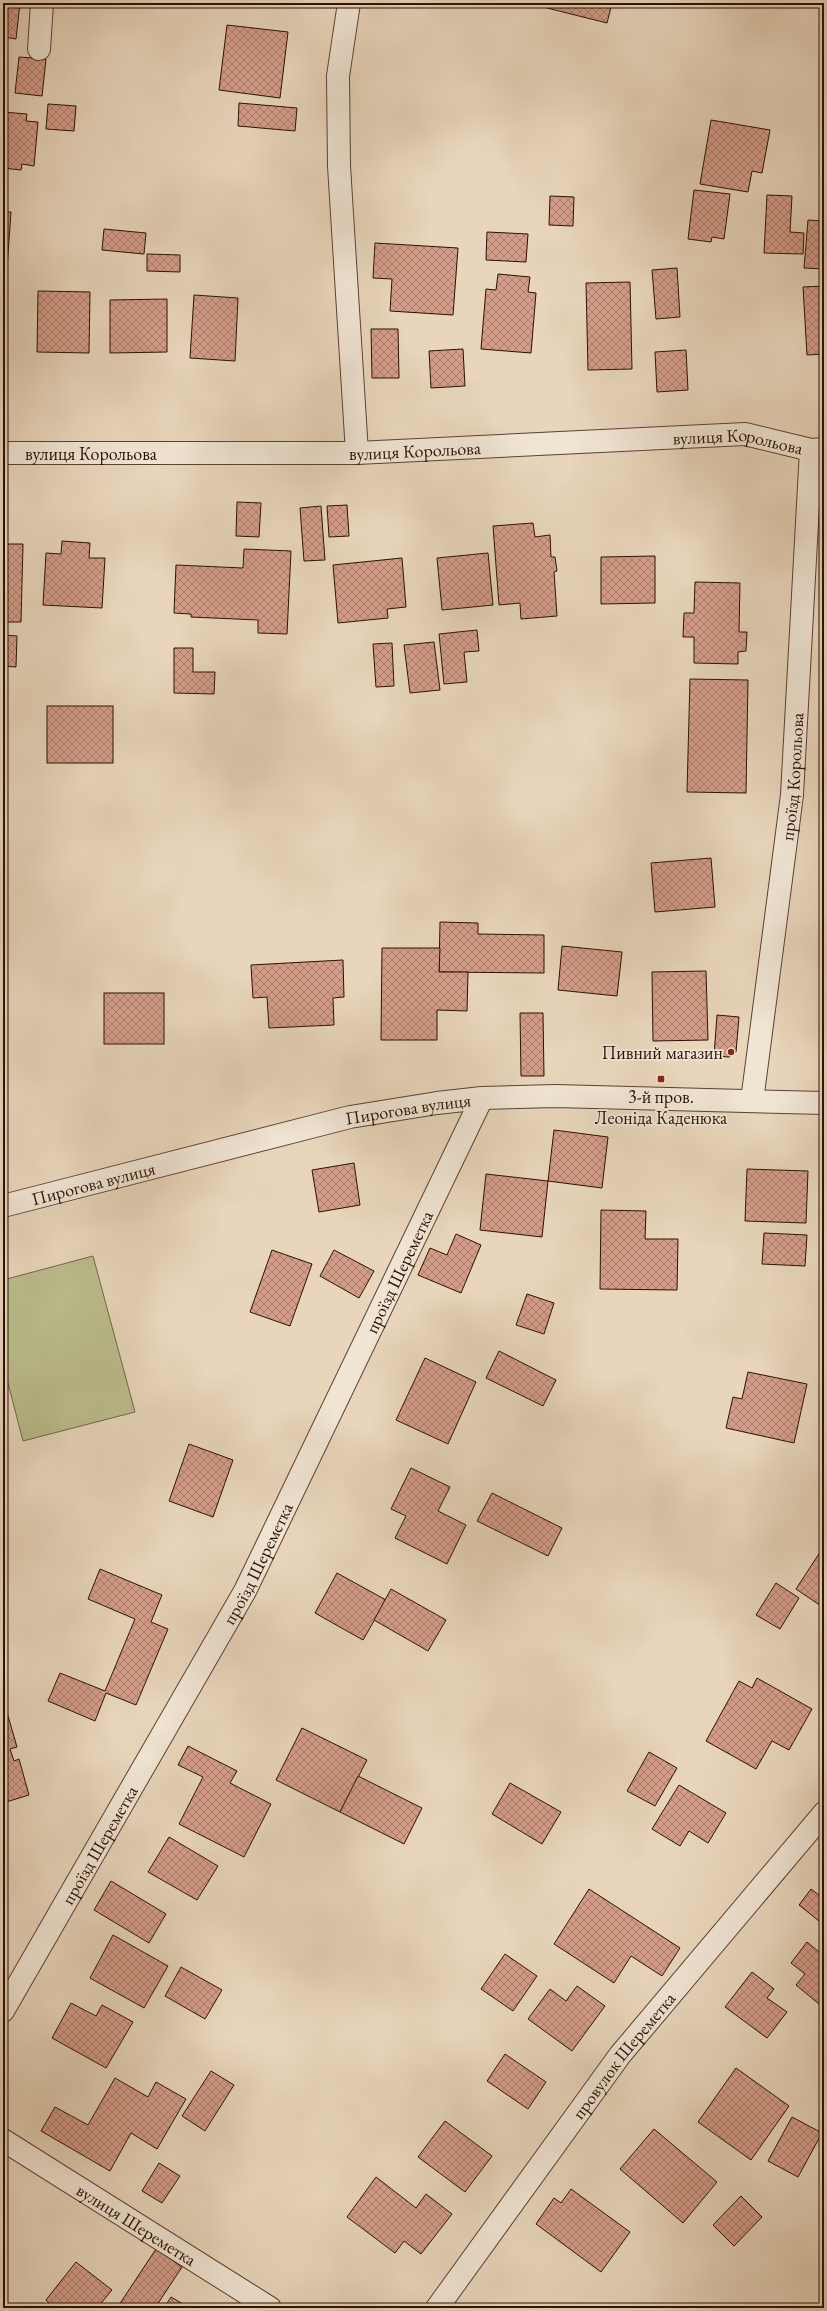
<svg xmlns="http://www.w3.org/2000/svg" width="827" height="2311" font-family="'EB Garamond',serif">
	<defs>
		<pattern id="building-cross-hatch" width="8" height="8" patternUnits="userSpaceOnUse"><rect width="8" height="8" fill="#d49d89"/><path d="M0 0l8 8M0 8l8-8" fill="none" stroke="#ac7f6e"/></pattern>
	</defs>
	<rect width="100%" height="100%" fill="#e8d5bb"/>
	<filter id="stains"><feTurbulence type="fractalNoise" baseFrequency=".005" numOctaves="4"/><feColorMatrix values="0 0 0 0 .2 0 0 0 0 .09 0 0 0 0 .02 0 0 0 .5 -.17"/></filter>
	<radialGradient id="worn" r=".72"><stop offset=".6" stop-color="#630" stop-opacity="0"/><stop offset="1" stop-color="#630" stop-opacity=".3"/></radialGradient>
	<path fill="#bbbc8c" stroke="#736648" d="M93,1256L135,1412L23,1441L3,1364V1280Z"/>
	<g fill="url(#building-cross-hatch)" stroke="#2b1005">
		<path d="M3,3H20L16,39L3,37Z"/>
		<path d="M527,3H612L607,23Z"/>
		<path d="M227,25L288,32L280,98L219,90Z"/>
		<path d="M19,57L46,59L42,96L15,93Z"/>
		<path d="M239,103L297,108L295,131L238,126Z"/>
		<path d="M48,104L76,106L74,131L46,129Z"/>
		<path d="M3,112L27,114L26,121L38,122L34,166L22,164L21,170L3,168Z"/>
		<path d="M711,120L770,130L762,173L752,171L748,192L700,184Z"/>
		<path d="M694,190L730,194L724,239L712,237L711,242L688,239Z"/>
		<path d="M767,195L792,196L790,232L804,233L803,254L764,253Z"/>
		<path d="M550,196L574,197L573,226L549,225Z"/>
		<path d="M3,212H11L6,282H3Z"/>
		<path d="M808,220L824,221V269L804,268Z"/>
		<path d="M104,229L146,233L144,254L102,250Z"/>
		<path d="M487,232L528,234L526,262L486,260Z"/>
		<path d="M375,243L458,248L453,315L390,311L392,279L373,278Z"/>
		<path d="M147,254L180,255V272L147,271Z"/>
		<path d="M677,268L680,317L656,319L652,270Z"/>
		<path d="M498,274L530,277L528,292L536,293L531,353L481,349L486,289L496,290Z"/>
		<path d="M630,282L632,369L588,370L586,283Z"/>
		<path d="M824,286V354L807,355L803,287Z"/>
		<path d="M38,291L90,292L89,353L37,352Z"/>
		<path d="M194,295L238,298L235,361L190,358Z"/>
		<path d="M167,299V352L110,353V300Z"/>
		<path d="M371,329H398L399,378H372Z"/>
		<path d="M463,349L465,386L431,388L429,351Z"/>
		<path d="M686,350L688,390L657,392L655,352Z"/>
		<path d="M237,502L261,503L259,537L236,536Z"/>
		<path d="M347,505L349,536L329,537L327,506Z"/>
		<path d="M321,506L325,560L304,561L300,508Z"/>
		<path d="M533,523L535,537L550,535L551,557H555L557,571L554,572L557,616L521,619L520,603L499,605L493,526Z"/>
		<path d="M62,541L90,543L89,558H105L102,608L43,605L46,553L61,554Z"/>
		<path d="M3,544H23L21,622H3Z"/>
		<path d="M244,549L291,551L287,634L258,633V620L191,617V614L174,613L176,565L243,568Z"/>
		<path d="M488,553L493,605L442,610L437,558Z"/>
		<path d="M655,556V603L601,604V557Z"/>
		<path d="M402,558L406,607L387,609L388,618L338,623L333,565Z"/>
		<path d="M695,582L740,583L739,632H747L746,651L738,652V664L694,663V637H683L684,613H694Z"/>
		<path d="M477,630L479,651L464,652L467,682L444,684L439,634Z"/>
		<path d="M3,635L17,636L16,667L3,666Z"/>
		<path d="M434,642L440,690L410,693L404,645Z"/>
		<path d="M392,643L394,686L376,687L373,644Z"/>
		<path d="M174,648H193V672H215L214,694L174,693Z"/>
		<path d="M690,679L748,680L746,793L687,792Z"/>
		<rect x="47" y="706" width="66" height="57"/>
		<path d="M711,858L715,907L655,912L651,863Z"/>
		<path d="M440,922L478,923V934L544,935V973L439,972Z"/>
		<path d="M562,946L622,952L617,996L558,990Z"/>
		<path d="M382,948H440L439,972H468L467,1011L437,1010V1040H381Z"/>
		<path d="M343,960L344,997L333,998L334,1025L269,1028L267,997L253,998L251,965Z"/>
		<path d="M706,971L708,1040L653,1041L652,972Z"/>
		<rect x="104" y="993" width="60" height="51"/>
		<path d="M824,995V1022H820Z"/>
		<path d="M520,1013H543L544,1076H521Z"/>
		<path d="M717,1015L739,1017L736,1052L729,1057L714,1056Z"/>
		<path d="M554,1130L608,1137L602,1188L548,1181Z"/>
		<path d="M354,1163L360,1205L319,1212L312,1170Z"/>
		<path d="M747,1169L808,1171L806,1223L745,1221Z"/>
		<path d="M486,1174L548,1181L542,1237L480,1230Z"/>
		<path d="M601,1210L646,1211L645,1239H678L677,1290L600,1289Z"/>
		<path d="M764,1233L807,1235L805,1266L762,1264Z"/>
		<path d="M456,1234L481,1245L461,1293L418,1275L430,1248L447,1255Z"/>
		<path d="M272,1250L312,1264L290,1326L250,1312Z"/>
		<path d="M334,1250L374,1271L359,1298L320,1276Z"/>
		<path d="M527,1294L554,1303L544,1334L516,1325Z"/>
		<path d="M499,1351L556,1380L543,1406L486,1378Z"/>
		<path d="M425,1358L476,1382L448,1444L396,1420Z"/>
		<path d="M748,1372L807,1384L794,1443L726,1428L733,1397L742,1399Z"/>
		<path d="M189,1444L233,1460L213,1517L169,1501Z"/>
		<path d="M411,1468L450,1487L438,1511L466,1525L447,1564L395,1538L406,1516L391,1509Z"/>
		<path d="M492,1493L562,1528L548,1556L477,1521Z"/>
		<path d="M824,1536V1545L820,1542Z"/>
		<path d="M824,1546V1608L796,1589Z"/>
		<path d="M100,1569L162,1595L151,1622L168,1629L136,1705L106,1693L95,1721L48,1701L60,1673L105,1691L135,1619L88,1599Z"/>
		<path d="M337,1573L386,1600L363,1640L315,1613Z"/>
		<path d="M776,1583L799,1598L780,1629L756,1615Z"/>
		<path d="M391,1589L446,1620L428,1651L374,1620Z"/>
		<path d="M757,1678L812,1709L789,1750L772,1741L756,1769L706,1741L739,1681L752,1688Z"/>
		<path d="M6,1709L17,1747L10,1749L14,1761L19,1759L29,1795L3,1803V1710Z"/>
		<path d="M302,1728L367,1760L340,1812L276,1780Z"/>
		<path d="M188,1746L237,1771L230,1783L271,1804L244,1857L179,1824L203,1777L178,1765Z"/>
		<path d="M649,1752L677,1768L655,1806L627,1791Z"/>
		<path d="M358,1776L422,1808L404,1844L340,1812Z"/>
		<path d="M510,1783L561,1812L542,1844L492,1814Z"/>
		<path d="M679,1785L726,1813L708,1843L689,1831L680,1846L652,1829Z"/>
		<path d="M169,1837L218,1866L197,1900L148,1872Z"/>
		<path d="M111,1881L166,1914L149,1943L94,1910Z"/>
		<path d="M589,1889L680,1948L662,1976L631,1956L614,1983L554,1944Z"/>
		<path d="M811,1889L824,1899V1925L799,1905Z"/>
		<path d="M113,1935L168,1966L144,2008L90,1978Z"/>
		<path d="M807,1942L824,1956V1997L819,2004L796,1985L805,1974L791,1963Z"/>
		<path d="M505,1954L537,1976L513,2011L481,1989Z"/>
		<path d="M181,1967L222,1990L205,2019L165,1996Z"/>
		<path d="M752,1972L774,1989L767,1998L787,2012L767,2038L725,2007Z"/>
		<path d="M577,1986L605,2006L572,2051L528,2019L550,1989L566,2001Z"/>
		<path d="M71,2003L96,2016L102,2005L133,2022L106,2068L52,2038Z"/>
		<path d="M505,2054L546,2082L528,2109L487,2081Z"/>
		<path d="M736,2068L789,2106L751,2160L698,2122Z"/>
		<path d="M211,2071L234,2085L205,2131L182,2116Z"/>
		<path d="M115,2078L148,2097L156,2082L186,2099L157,2149L131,2133L110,2171L41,2131L55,2107L88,2125Z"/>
		<path d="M792,2117L822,2133L798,2177L768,2161Z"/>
		<path d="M445,2121L492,2156L465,2192L418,2157Z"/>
		<path d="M654,2129L717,2182L683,2223L620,2169Z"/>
		<path d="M159,2163L180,2176L162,2203L142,2191Z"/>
		<path d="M376,2177L416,2208L426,2194L452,2214L421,2254L404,2241L395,2253L347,2217Z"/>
		<path d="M571,2189L630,2232L601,2272L536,2224L554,2198L561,2203Z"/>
		<path d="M741,2196L762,2217L734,2246L713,2225Z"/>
		<path d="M156,2249L182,2267L155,2308H117Z"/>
		<path d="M76,2262L112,2290L97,2308H55L46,2300Z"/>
		<path d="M171,2297L190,2308H164Z"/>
	</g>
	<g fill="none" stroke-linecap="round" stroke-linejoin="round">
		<defs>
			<g id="minor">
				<path d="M349,3L338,76L339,166L357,453"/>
				<path d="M39,49L42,3"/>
				<path id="s1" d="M3,453H357L745,434L811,450L824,449"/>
				<path id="s2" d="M752,1101L792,795L811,450"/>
				<path id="s3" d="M3,1206L350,1117L437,1103L482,1098L555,1096L824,1103"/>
				<path id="s4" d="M3,2011L245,1591L482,1098"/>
				<path id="s5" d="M3,2140L270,2308"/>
				<path id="s6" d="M437,2308L620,2055L824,1813"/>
			</g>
		</defs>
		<use href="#minor" stroke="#5a4132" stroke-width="24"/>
		<use href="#minor" stroke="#f0e4d3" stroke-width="22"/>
	</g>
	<g fill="#8f2418" stroke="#f0e4d3" stroke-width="1.5">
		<circle cx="731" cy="1052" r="4"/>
		<rect x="657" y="1075" width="8" height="8" rx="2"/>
	</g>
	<g text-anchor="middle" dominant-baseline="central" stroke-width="3.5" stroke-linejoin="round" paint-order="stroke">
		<g font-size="18" fill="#2b1005" stroke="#f0e4d3">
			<text stroke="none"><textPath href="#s1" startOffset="736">вулиця Корольова</textPath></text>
			<text stroke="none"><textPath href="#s1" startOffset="412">вулиця Корольова</textPath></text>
			<text stroke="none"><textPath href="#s1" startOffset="88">вулиця Корольова</textPath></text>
			<text stroke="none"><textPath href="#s2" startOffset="327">проїзд Корольова</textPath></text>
			<text stroke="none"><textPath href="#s3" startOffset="417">Пирогова вулиця</textPath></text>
			<text stroke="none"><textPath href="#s3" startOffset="93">Пирогова вулиця</textPath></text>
			<text stroke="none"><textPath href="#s4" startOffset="839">проїзд Шереметка</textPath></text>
			<text stroke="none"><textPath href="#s4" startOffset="515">проїзд Шереметка</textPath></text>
			<text stroke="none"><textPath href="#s4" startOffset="192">проїзд Шереметка</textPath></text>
			<text stroke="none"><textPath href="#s6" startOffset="314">провулок Шереметка</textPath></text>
			<text stroke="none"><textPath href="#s5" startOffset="158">вулиця Шереметка</textPath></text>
		</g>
		<g font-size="18" fill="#2b1005" stroke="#f0e4d3" text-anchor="end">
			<text x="723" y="1052">Пивний магазин</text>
			<text x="661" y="1096" text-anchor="middle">3-й пров.<tspan x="661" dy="21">Леоніда Каденюка</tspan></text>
		</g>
	</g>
	<rect width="827" height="2311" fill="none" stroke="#e8d5bb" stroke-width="16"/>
	<rect x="4" y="4" width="819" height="2303" fill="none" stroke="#2b1005" stroke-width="2"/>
	<rect x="8" y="8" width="811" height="2295" fill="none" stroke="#2b1005"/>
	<rect width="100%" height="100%" filter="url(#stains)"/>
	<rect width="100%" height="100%" fill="url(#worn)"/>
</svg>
